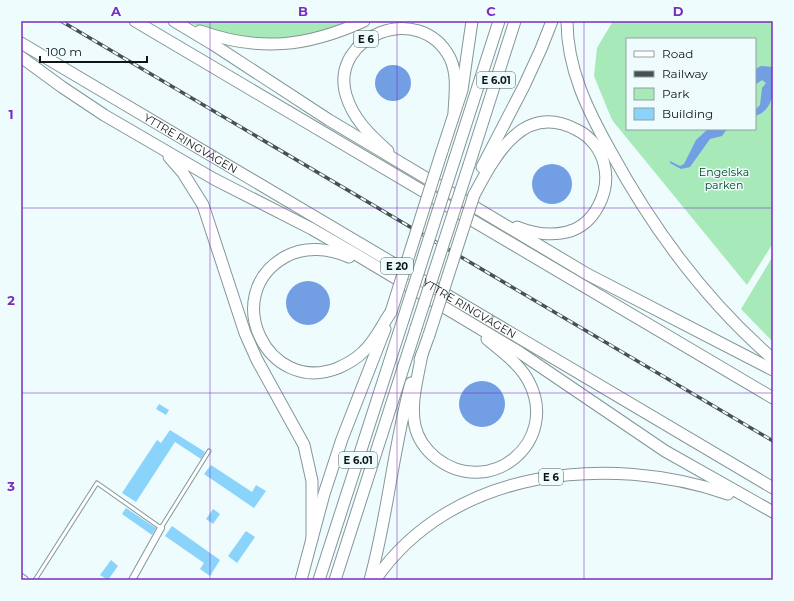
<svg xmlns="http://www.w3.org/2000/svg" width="794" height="601" font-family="Montserrat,sans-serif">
	<rect width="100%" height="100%" fill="#eefcfe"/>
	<g fill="#a7e9b8" fill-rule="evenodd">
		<path d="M186,21H355L336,29L281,41L213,33Z"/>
		<path d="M613,21H773V243L747,285L612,120L594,76L597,48ZM627,39H755V129H627Z"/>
		<path d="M773,256V342L741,309Z"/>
	</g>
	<g fill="#729ee4">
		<circle cx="393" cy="83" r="18"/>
		<path d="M761,66L773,67C773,85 777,109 755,116V110L760,105L762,88L766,83L762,80L755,85V69Z"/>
		<path d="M708,129H727L722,136L710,139L690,167L681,169L670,163V161L680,166L684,164L696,140Z"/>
		<circle cx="552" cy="184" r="20"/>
		<circle cx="308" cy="303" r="22"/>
		<circle cx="482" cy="404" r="23"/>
	</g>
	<g fill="#8ad3fb">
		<path d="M159,404L169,410L166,415L156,409Z"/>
		<path d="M170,430L205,452L201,459L175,442L136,502L122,493L157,440L161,443Z"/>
		<path d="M211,465L252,492L256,485L266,491L254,508L204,474Z"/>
		<path d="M126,508L156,528L152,535L122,514Z"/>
		<path d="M213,509L220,514L213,524L206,519Z"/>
		<path d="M172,526L220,560L210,576L200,569L204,563L165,536Z"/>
		<path d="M246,531L255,537L237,563L228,556Z"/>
		<path d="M111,560L118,566L108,580L100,575Z"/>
	</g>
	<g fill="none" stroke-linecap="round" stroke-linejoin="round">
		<defs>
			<path id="service" d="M35,580L97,483L161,528L209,451"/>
			<path id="minor" d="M132,580L161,528"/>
			<path id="tertiary" d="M21,578L24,580"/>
			<g id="motorway">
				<path d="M135,21L773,398"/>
				<path d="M174,21L214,45L329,120L587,274L773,370"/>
				<path d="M567,21C567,69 588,111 611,152C653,229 706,301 773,359"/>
				<path d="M200,31C259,52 307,47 364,21"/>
				<path id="s1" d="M21,43L773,488"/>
				<path d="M21,57L62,87L104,115L214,179L312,229L357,255L519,352L665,451L773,512"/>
				<path d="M388,151C370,135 353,119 346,95C329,36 420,0 450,58C458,75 455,94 454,112"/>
				<path d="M442,151L462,90L472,21"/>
				<path d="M169,157L183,173L203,205L245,333L257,360L304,445L312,481V539"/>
				<path d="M455,158L499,21"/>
				<path d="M469,165L515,21"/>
				<path d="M482,167L524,86L541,49L552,21"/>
				<path d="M474,195C495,156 523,101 577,130C590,136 601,150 604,164C611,191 595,225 567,232C551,236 532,233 517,227"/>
				<path d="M349,257C329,248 304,246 285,257C219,294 267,396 338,368C347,364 356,359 363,352C375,341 382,325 391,312"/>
				<path d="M422,354C418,377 410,403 415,426C418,439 426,450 436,458C490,500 560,442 529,382C520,364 501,351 487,339"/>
				<path d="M420,360L429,335"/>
				<path d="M301,580L324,494L342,439L385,329"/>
				<path d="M319,580L403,320"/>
				<path d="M335,580L416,328"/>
				<path d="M370,580C388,515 393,448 411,383"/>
				<path d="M375,580C452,468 608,453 728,494"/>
			</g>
		</defs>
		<use href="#service" stroke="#859698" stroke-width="5"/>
		<use href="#minor" stroke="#859698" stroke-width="8"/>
		<use href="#tertiary" stroke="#859698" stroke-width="10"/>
		<use href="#motorway" stroke="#859698" stroke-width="13"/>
		<use href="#service" stroke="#fff" stroke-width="3"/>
		<use href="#minor" stroke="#fff" stroke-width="6"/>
		<use href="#tertiary" stroke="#fff" stroke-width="8"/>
		<use href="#motorway" stroke="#fff" stroke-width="11"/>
		<defs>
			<path id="rail" d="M61,21L773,441"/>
		</defs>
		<use href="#rail" stroke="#485151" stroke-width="3.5"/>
		<use href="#rail" stroke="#eefcfe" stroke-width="2" stroke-dasharray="6" stroke-linecap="butt"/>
		<defs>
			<g id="motorway-bridge">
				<path d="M391,312L442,151"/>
				<path d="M403,320L455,158"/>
				<path d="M416,328L469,165"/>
				<path d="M429,335L474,195"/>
			</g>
		</defs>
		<use href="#motorway-bridge" stroke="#859698" stroke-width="13" stroke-linecap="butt"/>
		<use href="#motorway-bridge" stroke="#fff" stroke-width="11"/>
	</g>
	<path fill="none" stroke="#7b2cbf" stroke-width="1" stroke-opacity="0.55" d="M210,21V580M397,21V580M584,21V580M21,208H773M21,393H773"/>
	<g text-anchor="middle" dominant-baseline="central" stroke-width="3" stroke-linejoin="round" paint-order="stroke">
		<g fill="#eefcfe" stroke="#515a5b" stroke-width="1">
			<rect x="354" y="31" width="24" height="16" rx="3"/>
			<rect x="477" y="72" width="38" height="16" rx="3"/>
			<rect x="381" y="258" width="32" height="16" rx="3"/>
			<rect x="339" y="452" width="38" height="16" rx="3"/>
			<rect x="539" y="469" width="24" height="16" rx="3"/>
		</g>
		<g font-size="10" font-weight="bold" fill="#0e1515">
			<text x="366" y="39">E 6</text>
			<text x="496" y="80">E 6.01</text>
			<text x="397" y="266">E 20</text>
			<text x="358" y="460">E 6.01</text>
			<text x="551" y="477">E 6</text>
		</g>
		<g font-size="11" fill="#0e1515" stroke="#eefcfe">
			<text stroke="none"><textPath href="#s1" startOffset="197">YTTRE RINGVÄGEN</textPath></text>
			<text stroke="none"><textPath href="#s1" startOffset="521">YTTRE RINGVÄGEN</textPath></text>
		</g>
		<g font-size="11" fill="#064622" stroke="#eefcfe">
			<text x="724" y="172">Engelska<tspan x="724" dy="13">parken</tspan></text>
		</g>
	</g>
	<rect width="794" height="601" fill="none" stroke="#eefcfe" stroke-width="44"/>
	<rect x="626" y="38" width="130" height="92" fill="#eefcfe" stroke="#94a0a1"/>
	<rect x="634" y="51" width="20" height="6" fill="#ffffff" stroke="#94a0a1"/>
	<text x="662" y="58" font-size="12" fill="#0e1515">Road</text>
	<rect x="634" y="71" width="20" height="6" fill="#485151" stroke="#94a0a1"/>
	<text x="662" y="78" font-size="12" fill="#0e1515">Railway</text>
	<rect x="634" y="88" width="20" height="12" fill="#a7e9b8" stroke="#94a0a1"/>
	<text x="662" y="98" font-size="12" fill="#0e1515">Park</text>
	<rect x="634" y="108" width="20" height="12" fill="#8ad3fb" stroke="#94a0a1"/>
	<text x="662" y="118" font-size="12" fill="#0e1515">Building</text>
	<path d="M40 56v6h107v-6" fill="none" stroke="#0e1515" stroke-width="2"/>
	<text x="46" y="56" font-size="12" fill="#0e1515" stroke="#eefcfe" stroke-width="3" paint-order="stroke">100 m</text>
	<rect x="22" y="22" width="750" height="557" fill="none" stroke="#7b2cbf" stroke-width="1.5"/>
	<g font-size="13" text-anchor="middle" font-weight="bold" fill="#7b2cbf">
		<text x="116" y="16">A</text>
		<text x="303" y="16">B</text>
		<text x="491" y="16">C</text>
		<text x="678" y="16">D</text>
		<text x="11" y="119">1</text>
		<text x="11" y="305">2</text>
		<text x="11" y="491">3</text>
	</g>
</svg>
